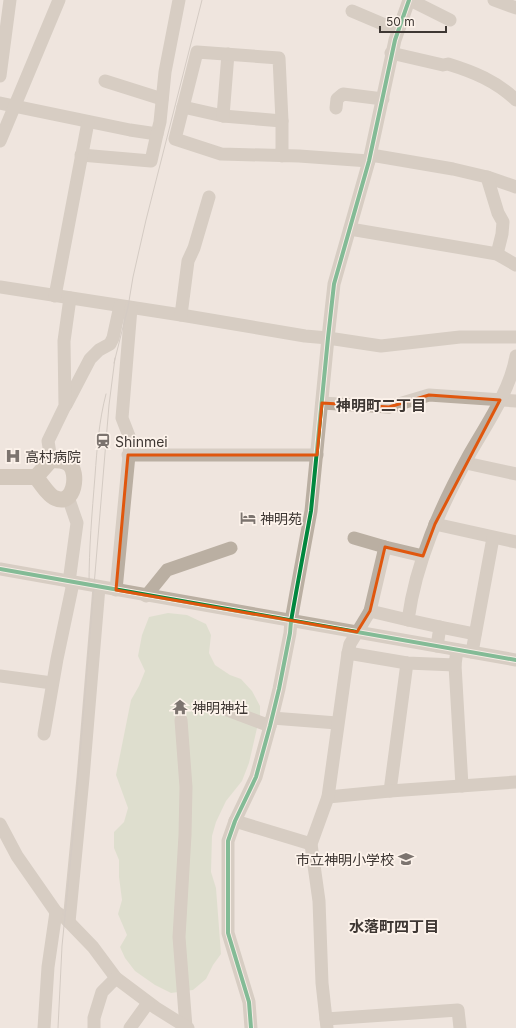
<svg xmlns="http://www.w3.org/2000/svg" width="516" height="1028" font-family="Inter,'Noto Sans JP',sans-serif">
	<rect width="100%" height="100%" fill="#efe5de"/>
	<path fill="#cbd6bb" d="M168,613L187,615L206,624L211,635L209,653L215,665L230,675L241,679L252,691L260,706V715L249,763L242,781L226,801L216,822L212,836L211,872L216,888L221,954L213,965L206,979L193,990L171,993L155,985L135,971L125,958L120,947L127,935L118,914L122,900L119,877V860L114,848V832L124,822L128,808L116,775L131,700L139,686L145,671L138,656L142,635L149,617Z"/>
	<g fill="none" stroke-linecap="round" stroke-linejoin="round">
		<g stroke="#baafa2" stroke-width="13">
			<path d="M410,0L450,20"/>
			<path d="M494,0L516,8"/>
			<path d="M352,11L385,25L400,26"/>
			<path d="M391,53L443,65L448,64C474,72 496,81 516,100"/>
			<path d="M0,76L10,0"/>
			<path d="M105,81L162,99"/>
			<path d="M0,103L130,130L157,134L160,122L165,72L179,0"/>
			<path d="M183,107L223,116L282,121"/>
			<path d="M336,108L337,99L343,94L383,99"/>
			<path d="M223,116L228,54"/>
			<path d="M0,141L59,0"/>
			<path d="M81,155L151,161L157,134"/>
			<path d="M371,155L453,169L487,177L516,187"/>
			<path d="M282,156V121L279,58L197,52L175,139L221,154L299,156L369,161"/>
			<path d="M487,177L498,213L503,222L502,234L497,254"/>
			<path d="M350,229L497,254L516,265"/>
			<path d="M0,287L181,315L305,336L328,338L381,346L460,337H516"/>
			<path d="M55,296L88,122"/>
			<path d="M181,315L188,261L194,248L209,197"/>
			<path d="M322,403L389,407L429,395L516,401"/>
			<path d="M66,405L90,359L99,350L110,344L113,338L120,306"/>
			<path d="M128,455H317"/>
			<path d="M51,460L48,441L65,406L64,341L70,298"/>
			<path d="M466,463L516,474"/>
			<path d="M68,497L77,523L69,582"/>
			<path d="M435,524L516,542"/>
			<path d="M354,538L385,547L423,556"/>
			<path d="M385,547L370,611L408,620"/>
			<path d="M0,569L516,660"/>
			<path d="M116,590L130,445L129,436L122,418L131,308"/>
			<path d="M146,596L167,570L231,548"/>
			<path d="M440,627L475,634"/>
			<path d="M437,646L440,627L408,620C416,561 441,506 469,455C486,425 510,391 516,356"/>
			<path d="M472,652L493,538"/>
			<path d="M348,653L350,644L370,611"/>
			<path d="M455,665L462,786"/>
			<path d="M0,676L52,683"/>
			<path d="M227,710L270,726"/>
			<path d="M272,718L337,723"/>
			<path d="M181,720L186,787L185,835L179,937L186,1027"/>
			<path d="M44,734L57,659L73,583"/>
			<path d="M390,791L407,663"/>
			<path d="M328,797L390,791L516,782"/>
			<path d="M235,821L311,844"/>
			<path d="M0,824L17,856L56,912L65,918L93,947L116,978L156,1008L188,1028"/>
			<path d="M69,922L83,778L99,587"/>
			<path d="M326,1019L458,1010L460,1028"/>
			<path d="M44,1028L48,967L56,912"/>
			<path d="M94,1028V1018L102,992L116,978"/>
			<path d="M130,1028L148,1003"/>
			<path d="M251,1028L249,1002L228,933V841L235,821L256,777L270,726L279,689L290,633L291,621L296,593L311,511L328,338L334,284L369,161L395,40L409,0"/>
			<path d="M327,1028L322,983L319,901L311,844L328,797L348,653L407,663L455,665L457,650"/>
		</g>
		<path stroke="#b2a493" stroke-width="16" d="M0,477H36C40,482 49,496 55,498C75,507 79,472 69,464C64,460 57,460 51,460L36,477"/>
		<g stroke="#b4aaa2" stroke-width="1">
			<path d="M114,363L128,307L133,277L146,220L202,0"/>
			<path d="M89,585C89,548 92,513 95,476C97,448 99,421 106,394"/>
			<path d="M58,1028L62,946L75,815L109,405L115,358"/>
		</g>
		<defs>
			<g id="cycleway">
				<path d="M0,569L516,660"/>
				<path d="M251,1028L249,1002L228,933V841L235,821L256,777L270,726L279,689L290,633L291,621L296,593L311,511L328,338L334,284L369,161L395,40L409,0"/>
			</g>
		</defs>
		<use href="#cycleway" stroke="#fdf3eb" stroke-width="6"/>
		<use href="#cycleway" stroke="#00873e" stroke-width="4"/>
	</g>
	<path d="M0 0H516V1028H0ZM429,395L500,400L435,524L423,556L385,547L370,611L357,632L116,590L128,455H317L322,403L389,407Z" fill="#efe5de" fill-opacity=".55" fill-rule="evenodd"/>
	<path fill="none" stroke="#e0570e" stroke-width="3" stroke-linejoin="round" d="M429,395L500,400L435,524L423,556L385,547L370,611L357,632L116,590L128,455H317L322,403L389,407Z"/>
	<defs>
		<symbol id="station-bare" viewBox="-9 -9 18 18"><path d="M-3-6H3Q5-6 5-4V2Q5 4 3 4L4.5 6H3L1.5 4h-3L-3 6H-4.5L-3 4Q-5 4-5 2V-4Q-5-6-3-6ZM-3.5-4v3h7v-3ZM-3.5 1v1.5H-2V1ZM2 1v1.5H3.5V1Z" fill="#7c746f" stroke="#fdf3eb" stroke-width="2.5" paint-order="stroke"/></symbol>
		<symbol id="hospital-bare" viewBox="-9 -9 18 18"><path d="M-5-5h3v3.5h4V-5h3V5h-3V1.5h-4V5h-3Z" fill="#7c746f" stroke="#fdf3eb" stroke-width="2.5" paint-order="stroke"/></symbol>
		<symbol id="hotel-bare" viewBox="-9 -9 18 18"><path d="M-6-4.5h1.5V1H6V5H4.5V3h-9V5H-6ZM-4 0a1.8 1.8 0 1 1 3.6 0ZM.5 0V-2.5h3Q6-2.5 6 0Z" fill="#7c746f" stroke="#fdf3eb" stroke-width="2.5" paint-order="stroke"/></symbol>
		<symbol id="temple-bare" viewBox="-9 -9 18 18"><path d="M0-6L5-2H3V0L6.5 2.5H4V6H1.5V3h-3V6H-4V2.5H-6.5L-3 0V-2H-5Z" fill="#7c746f" stroke="#fdf3eb" stroke-width="2.5" paint-order="stroke"/></symbol>
		<symbol id="school-bare" viewBox="-9 -9 18 18"><path d="M0-5L7-2L0 1L-7-2ZM-4 1L0 2.5L4 1V4Q0 6-4 4Z" fill="#7c746f" stroke="#fdf3eb" stroke-width="2.5" paint-order="stroke"/></symbol>
	</defs>
	<g fill-rule="evenodd">
		<use href="#station-bare" x="92" y="430" width="22" height="22"/>
		<use href="#hospital-bare" x="2" y="445" width="22" height="22"/>
		<use href="#hotel-bare" x="237" y="507" width="22" height="22"/>
		<use href="#temple-bare" x="169" y="696" width="22" height="22"/>
		<use href="#school-bare" x="395" y="848" width="22" height="22"/>
	</g>
	<g text-anchor="middle" dominant-baseline="central" stroke-width="3.5" stroke-linejoin="round" paint-order="stroke">
		<g font-size="14" fill="#3e3733" stroke="#fdf3eb" text-anchor="start">
			<text x="115" y="441">Shinmei</text>
			<text x="25" y="456">高村病院</text>
			<text x="260" y="518">神明苑</text>
			<text x="192" y="707">神明神社</text>
			<text x="394" y="859" text-anchor="end">市立神明小学校</text>
		</g>
		<g font-size="15" font-weight="bold" fill="#3e3733" stroke="#fdf3eb">
			<text x="381" y="405">神明町二丁目</text>
			<text x="394" y="926">水落町四丁目</text>
		</g>
	</g>
	<path d="M380 26v6h66v-6" fill="none" stroke="#3e3733" stroke-width="2"/>
	<text x="386" y="26" font-size="12" fill="#3e3733" stroke="#fdf3eb" stroke-width="3" paint-order="stroke">50 m</text>
</svg>
